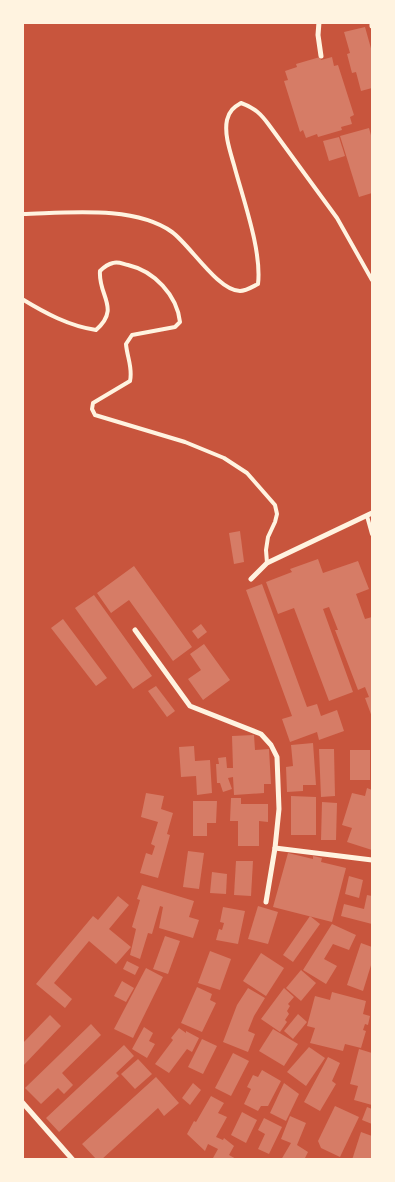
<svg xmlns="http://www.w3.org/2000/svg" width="395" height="1182" font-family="'Work Sans',sans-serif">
	<rect width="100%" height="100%" fill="#c8553d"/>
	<g fill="#d67c66">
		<path d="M365,27L372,52V88L361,91L356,72L352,73L347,54L350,53L344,32Z"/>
		<path d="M320,57L321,60L332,57L334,66L338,65L354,115L350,117L352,124L341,127L342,130L318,137L317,134L306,138L303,130L300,132L284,81L288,80L285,71L297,67L296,64Z"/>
		<path d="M369,128L372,139V193L359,197L340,136Z"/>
		<path d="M339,137L345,156L329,161L323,141Z"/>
		<path d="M240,531L244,562L234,564L229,533Z"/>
		<path d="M318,559L323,573L358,561L369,589L356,594L365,619L372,617V717L365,698L369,697L365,687L358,690L335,630H338L329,607L323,609L353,692L329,701L294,608L278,614L266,582L292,572L290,569Z"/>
		<path d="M134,566L192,647L173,661L129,600L111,613L97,593Z"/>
		<path d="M262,584L307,707L317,704L321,716L337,710L344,731L319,740L317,732L290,742L282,719L292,716L246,590Z"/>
		<path d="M94,595L152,676L133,689L75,608Z"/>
		<path d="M63,619L107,678L96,686L51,628Z"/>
		<path d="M201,624L207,632L198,639L192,631Z"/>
		<path d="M204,644L230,680L203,700L188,679L201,670L190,654Z"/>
		<path d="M156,686L175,711L167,717L148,691Z"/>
		<path d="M254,735L255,750L269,749L271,784H264V793L234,795L233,777L228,778L232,789L223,792L220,783H217L216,764H219L218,758L226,757L227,768H233L232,736Z"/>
		<path d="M313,743L316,785H303V791L287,792L286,767L293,766L291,745Z"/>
		<path d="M194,746L195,761L210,760L212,793L197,795L196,776L181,777L179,747Z"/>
		<path d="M319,749H334L335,796L321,797Z"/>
		<rect x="350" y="750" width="20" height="30"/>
		<path d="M367,788L372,790V850L347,842L352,828L342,825L352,793L365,796Z"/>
		<path d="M146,793L164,796L161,809L173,813L167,834L170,835L158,878L140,873L146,853L152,855L155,846L151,844L158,822L141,817Z"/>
		<path d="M291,796L316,797V835H291Z"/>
		<path d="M231,798H241V804H268V822L259,821V846H238V821H230Z"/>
		<path d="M193,801H217L216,823H207V836H193Z"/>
		<path d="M322,802L337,803L336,840H321Z"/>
		<path d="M188,851L204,853L199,889L183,887Z"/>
		<path d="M288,853L313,859V856L322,858L321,862L346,868L332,922L273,907Z"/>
		<path d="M236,861H253L251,896L234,895Z"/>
		<path d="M212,872L227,874L226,894L210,893Z"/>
		<path d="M349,876L363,880L359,898L345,894Z"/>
		<path d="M142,885L194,901L189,917L199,920L193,938L159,928L163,907L160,906L152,934L148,933L140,959L130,955L136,929L132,927L140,900L137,899Z"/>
		<path d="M367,895L372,896V924L341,916L344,904L364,909Z"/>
		<path d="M118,896L129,905L109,929L131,947L116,964L89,941L54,983L72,999L65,1008L36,984L93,916L98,920Z"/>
		<path d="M258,906L278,912L268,944L248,939Z"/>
		<path d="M223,907L245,911L238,944L216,940L219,929L222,930L224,923L220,922Z"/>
		<path d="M310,916L320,924L293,962L283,955Z"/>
		<path d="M332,924L356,935L349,950L333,944L324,959L337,966L326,984L303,970Z"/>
		<path d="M165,936L180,941L168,974L153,969Z"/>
		<path d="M361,943L372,947V962L363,991L347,985Z"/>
		<path d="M210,951L231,959L220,990L198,983Z"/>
		<path d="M261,953L284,968L266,996L243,981Z"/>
		<path d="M127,961L139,967L135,975L123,969Z"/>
		<path d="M146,968L163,977L133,1038L114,1029Z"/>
		<path d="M301,970L316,983L301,1001L286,988Z"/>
		<path d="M122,981L134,988L126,1002L114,996Z"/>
		<path d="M197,987L212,994L210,1000L216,1003L202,1032L181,1023Z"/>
		<path d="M248,988L265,998L254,1016L248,1031L255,1034L248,1052L223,1042L237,1005Z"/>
		<path d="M284,988L294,997L288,1004L290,1006L287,1011L289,1014L285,1020L287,1022L280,1032L261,1019Z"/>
		<path d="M332,992L366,1001L363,1014L370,1016L368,1025L365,1024L363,1030L366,1031L361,1048L345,1044L343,1051L310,1043L315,1028L307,1026L315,996L330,1000Z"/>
		<path d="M298,1014L307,1022L293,1039L284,1031Z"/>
		<path d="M50,1015L61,1026L22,1067V1044Z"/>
		<path d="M91,1024L101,1035L62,1073L73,1085L64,1094L58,1088L41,1104L25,1088Z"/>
		<path d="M144,1027L153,1033L149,1041L155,1044L147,1058L132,1049Z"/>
		<path d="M179,1028L186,1033V1031L199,1038L192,1052L187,1049L169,1073L155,1064L173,1040L171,1038Z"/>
		<path d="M273,1029L298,1044L284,1066L259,1051Z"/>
		<path d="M202,1039L217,1046L203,1074L188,1067Z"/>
		<path d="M124,1045L134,1056L116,1073L119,1076L59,1132L46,1118Z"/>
		<path d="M309,1047L325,1058L306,1086L287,1072Z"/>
		<path d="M359,1049L372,1053V1105L354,1100L358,1086L350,1084Z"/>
		<path d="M233,1053L249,1061L231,1096L215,1088Z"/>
		<path d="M328,1057L340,1063L332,1081L336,1084L320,1111L304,1102Z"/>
		<path d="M138,1059L152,1074L135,1089L121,1074Z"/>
		<path d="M262,1070L281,1081L268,1106H261L258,1111L244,1104L251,1089L247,1087L253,1075L258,1077Z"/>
		<path d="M156,1077L179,1103L164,1116L158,1108L101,1160H97L82,1144Z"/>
		<path d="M193,1083L201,1090L190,1105L182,1098Z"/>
		<path d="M284,1083L299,1094L286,1121L270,1113Z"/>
		<path d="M211,1096L224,1103L218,1113L227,1117L216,1137L223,1140L224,1138L234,1146L229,1155L238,1160L213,1158L218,1149L208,1144L205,1151L187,1134L194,1121L196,1122Z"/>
		<path d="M335,1106L359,1117L340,1157L321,1148L318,1141Z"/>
		<path d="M367,1107L372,1109V1124L362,1120Z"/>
		<path d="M242,1112L257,1120L246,1143L231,1135Z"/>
		<path d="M290,1116L306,1123L297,1145L308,1152L304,1160H281L291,1143L281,1139Z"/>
		<path d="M264,1118L282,1127L269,1154L258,1149L265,1134L258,1130Z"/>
		<path d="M361,1132L372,1136V1160H352Z"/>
	</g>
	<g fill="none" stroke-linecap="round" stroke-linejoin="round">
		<g stroke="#fff3e0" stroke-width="4">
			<path d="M22,214C67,213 134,205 172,232C190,245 218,291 240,291C246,291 252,287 258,284C262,251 243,199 234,165C230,151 224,134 227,120C229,111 234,107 241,103C255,108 261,114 269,125L337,218L372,280"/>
			<path d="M22,299C45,313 69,326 96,330C121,308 98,296 100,271C104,267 108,264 113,263C118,261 123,264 128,265C154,271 177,295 180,322L175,327L132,335L126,344C127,357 133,368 130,381L93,403L92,409L95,415L185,442L224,458L247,473L275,505L277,514L275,522L268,537L266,550L267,563"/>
			<path d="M367,516L372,534"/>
		</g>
		<g stroke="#fff3e0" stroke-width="5">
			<path d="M319,22L318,35L321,56"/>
			<path d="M372,22V26"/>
			<path d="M251,579L267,563L372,513"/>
			<path d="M135,630L190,706L261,734L271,745L277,757L279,809L275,848L266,902"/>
			<path d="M275,848L372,860"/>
			<path d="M22,1102L73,1160"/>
		</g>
	</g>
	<rect width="395" height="1182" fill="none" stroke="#fff3e0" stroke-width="48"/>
</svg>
